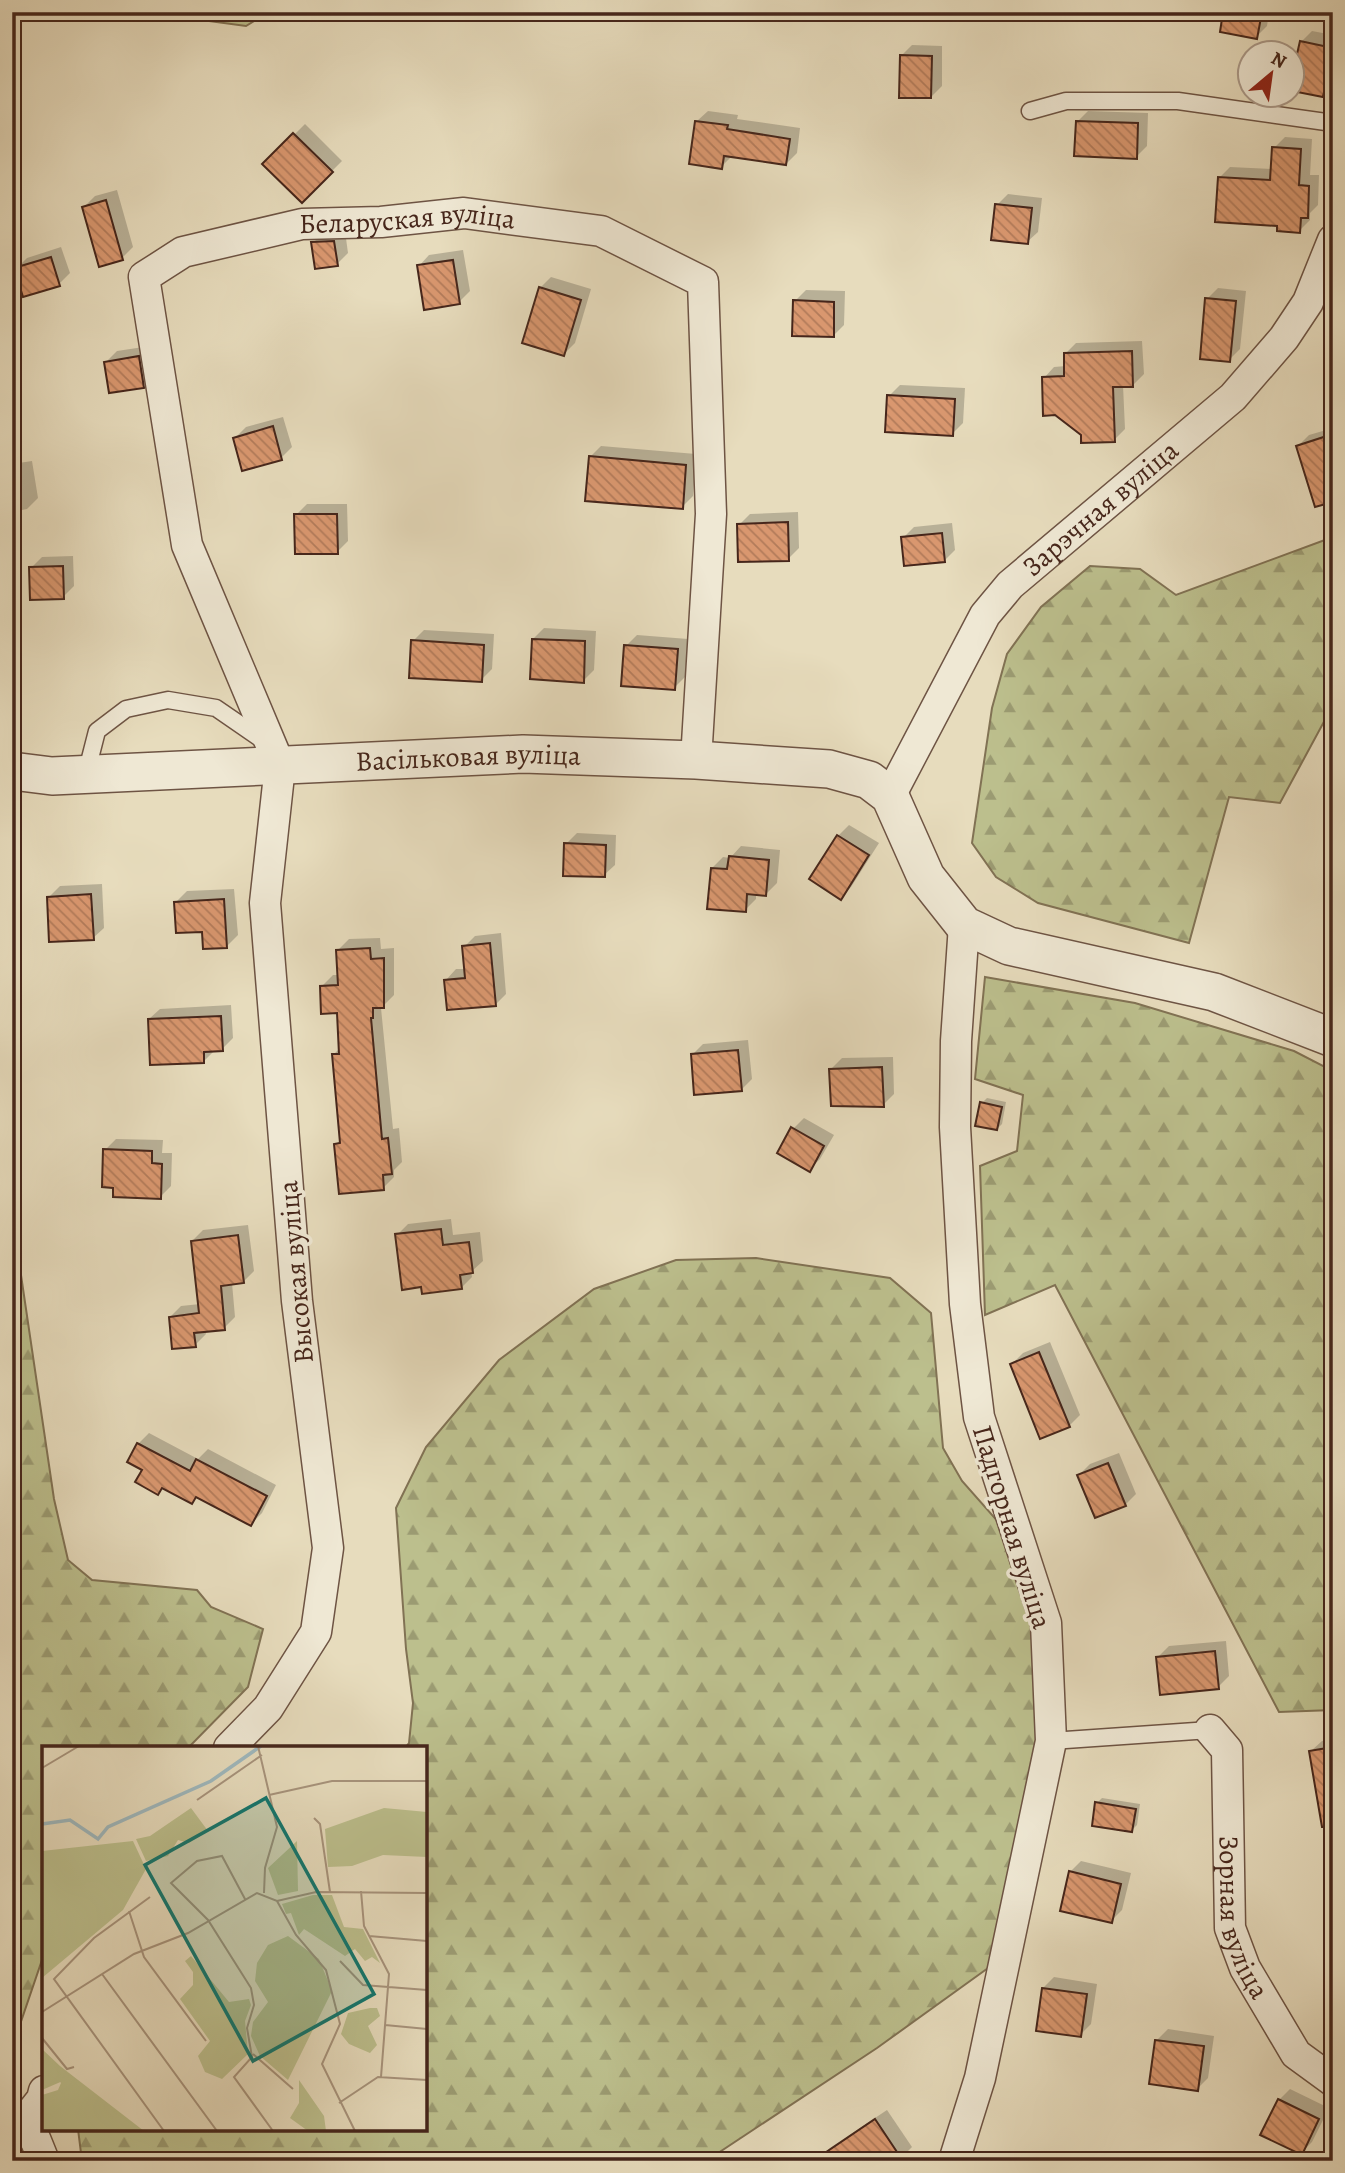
<svg xmlns="http://www.w3.org/2000/svg" width="1345" height="2173" font-family="Alegreya,serif">
	<defs>
		<pattern id="forest-firs" width="22" height="20" patternUnits="userSpaceOnUse" patternTransform="scale(1.75)"><rect width="22" height="20" fill="#bcbf8d"/><path d="M5 1l3.5 6h-7zM16 11l3.5 6h-7z" fill="#9b9b72"/></pattern>
		<pattern id="building-back-hatch" width="6" height="6" patternUnits="userSpaceOnUse" patternTransform="scale(1.75)"><rect width="6" height="6" fill="#d9976f"/><path d="M-1 5l2 2M0 0l6 6M5-1l2 2" fill="none" stroke="#b27b5a"/></pattern>
	</defs>
	<rect width="100%" height="100%" fill="#e7dcbd"/>
	<filter id="stains"><feTurbulence type="fractalNoise" baseFrequency=".00286" numOctaves="4"/><feColorMatrix values="0 0 0 0 .2 0 0 0 0 .09 0 0 0 0 .02 0 0 0 .5 -.17"/></filter>
	<radialGradient id="worn" r=".72"><stop offset=".6" stop-color="#630" stop-opacity="0"/><stop offset="1" stop-color="#630" stop-opacity=".3"/></radialGradient>
	<g fill="url(#forest-firs)" stroke="#817254" stroke-width="2">
		<path d="M142,12H269L246,26Z"/>
		<path d="M1333,537V705L1280,803L1229,797L1189,943L1038,903L996,877L972,843L992,708L1007,654L1041,607L1090,566L1140,569L1176,595Z"/>
		<path d="M985,977L1135,1003L1294,1051L1333,1071V1710L1279,1712L1055,1285L985,1315L980,1166L1017,1151L1023,1095L975,1079Z"/>
		<path d="M12,1214L54,1499L68,1560L92,1580L197,1590L211,1607L263,1629L248,1687L188,1748H44V1954L12,2048Z"/>
		<path d="M756,1258L890,1278L931,1313L943,1448L962,1481L1023,1550L1051,1741L1002,1958L877,2048L706,2161H82L78,2129H425V1748H405L409,1743L413,1703L406,1649L396,1508L426,1447L499,1360L594,1289L676,1260Z"/>
	</g>
	<g fill="#0003">
		<path d="M1225,12H1269L1267,26L1256,37Z"/>
		<path d="M1312,31L1333,35V85L1323,95L1301,42Z"/>
		<path d="M912,45L942,46V86L931,97L901,56Z"/>
		<path d="M708,111L738,115L737,119L800,128L797,153L786,164L732,156L721,167L697,121Z"/>
		<path d="M1088,111L1148,113L1147,146L1136,157L1078,121Z"/>
		<path d="M305,124L342,161L302,201L265,164Z"/>
		<path d="M1285,137L1312,139L1310,175H1319L1318,205L1310,213V220L1299,231L1279,224L1219,178L1230,167L1272,169L1274,148Z"/>
		<path d="M117,190L133,247L122,258L84,207L95,196Z"/>
		<path d="M1008,194L1042,198L1038,232L1027,242L997,205Z"/>
		<path d="M345,231L348,253L337,264L313,243L324,232Z"/>
		<path d="M61,247L70,273L59,284L16,269L27,258Z"/>
		<path d="M463,250L470,291L459,302L419,266L429,255Z"/>
		<path d="M551,277L591,289L575,343L564,354L540,288Z"/>
		<path d="M1218,288L1246,291L1240,349L1229,360L1207,299Z"/>
		<path d="M806,290L845,291L844,325L833,336L795,301Z"/>
		<path d="M1142,341L1144,374L1133,385H1123L1125,429L1114,440L1082,434L1044,378L1054,367L1066,366L1065,354L1076,343Z"/>
		<path d="M150,346L154,375L143,386L106,362L117,351Z"/>
		<path d="M900,385L965,388L963,423L952,434L889,396Z"/>
		<path d="M283,417L292,447L281,458L235,438L246,427Z"/>
		<path d="M1333,428V500L1298,446L1309,435Z"/>
		<path d="M601,446L696,454L693,496L682,507L590,457Z"/>
		<path d="M32,461L38,498L27,509L12,512V464Z"/>
		<path d="M307,504H347L348,541L337,552L296,515Z"/>
		<path d="M798,512L799,548L788,559L739,525L750,514Z"/>
		<path d="M952,523L955,550L944,561L903,538L914,527Z"/>
		<path d="M73,556L74,586L63,597L31,568L42,557Z"/>
		<path d="M544,628L596,631L594,670L583,681L533,639Z"/>
		<path d="M424,630L494,634L492,669L481,680L413,641Z"/>
		<path d="M637,635L688,639L685,677L674,688L626,646Z"/>
		<path d="M849,825L879,843L851,887L840,897L811,878L838,836Z"/>
		<path d="M577,833L616,835L615,865L604,875L566,844Z"/>
		<path d="M741,846L780,850L777,883L766,894L756,893V899L745,910L712,868L723,857L730,858Z"/>
		<path d="M102,884L104,928L93,938L49,897L60,886Z"/>
		<path d="M234,889L238,935L227,946L203,930L176,902L187,891Z"/>
		<path d="M501,933L506,994L495,1005L446,980L456,969H466L464,947L475,936Z"/>
		<path d="M380,938L381,949L394,948V995L381,1008L393,1129L399,1128L402,1162L394,1170V1177L383,1188L336,1144L342,1139L333,1055L340,1048L338,1012L322,986L333,975H339L338,950L349,939Z"/>
		<path d="M231,1005L233,1038L222,1049H216L204,1061L149,1019L160,1009Z"/>
		<path d="M748,1040L752,1079L741,1090L692,1055L703,1044Z"/>
		<path d="M893,1057L894,1094L883,1105L831,1069L842,1058Z"/>
		<path d="M987,1098L1006,1102L1002,1124L997,1129L982,1103Z"/>
		<path d="M804,1118L834,1135L820,1159L809,1170L793,1129Z"/>
		<path d="M116,1139L163,1140L162,1153H172L171,1186L160,1197L105,1150Z"/>
		<path d="M451,1219L453,1235L480,1232L483,1261L471,1272L472,1277L461,1288L423,1285L397,1235L408,1224Z"/>
		<path d="M248,1225L254,1271L243,1282L232,1283L235,1317L224,1328L205,1330L206,1334L195,1345L170,1317L181,1306L200,1304L192,1241L203,1230Z"/>
		<path d="M1050,1342L1080,1415L1069,1426L1012,1364L1023,1353Z"/>
		<path d="M149,1433L198,1459L208,1449L276,1485L262,1513L251,1524L198,1496L192,1502L164,1487L158,1492L144,1469L129,1461L138,1444Z"/>
		<path d="M1119,1453L1136,1494L1125,1505L1079,1475L1090,1464Z"/>
		<path d="M1226,1641L1229,1676L1218,1687L1158,1657L1169,1646Z"/>
		<path d="M1333,1739V1797L1311,1751L1322,1741Z"/>
		<path d="M1102,1798L1140,1804L1137,1825L1132,1830L1097,1803Z"/>
		<path d="M1081,1861L1131,1873L1122,1910L1111,1921L1070,1872Z"/>
		<path d="M1054,1977L1097,1984L1091,2024L1080,2035L1043,1988Z"/>
		<path d="M1168,2029L1214,2036L1208,2078L1197,2089L1157,2040Z"/>
		<path d="M1290,2089L1329,2108L1312,2142L1301,2153L1279,2100Z"/>
		<path d="M887,2110L912,2147L901,2158L819,2159L830,2148Z"/>
	</g>
	<g fill="url(#building-back-hatch)" stroke="#46261b" stroke-width="2">
		<path d="M1223,12H1262L1257,39L1220,32Z"/>
		<path d="M1300,41L1333,48L1323,97L1292,91V76Z"/>
		<path d="M900,55L932,56L931,98H899Z"/>
		<path d="M695,121L728,125L727,129L790,139L786,165L724,156L722,169L689,164Z"/>
		<path d="M1076,121L1138,123L1137,159L1074,156Z"/>
		<path d="M293,133L333,172L302,203L262,164Z"/>
		<path d="M1272,147L1301,149L1299,185L1309,186L1308,218H1301L1300,233L1277,231V226L1215,222L1218,177L1270,180Z"/>
		<path d="M106,200L123,260L99,267L82,207Z"/>
		<path d="M995,204L1032,208L1028,244L991,240Z"/>
		<path d="M334,241L338,266L315,269L311,242Z"/>
		<path d="M51,257L60,286L23,297L14,268Z"/>
		<path d="M453,260L460,304L424,310L417,265Z"/>
		<path d="M539,287L581,300L564,356L522,343Z"/>
		<path d="M1205,298L1236,301L1230,362L1200,359Z"/>
		<path d="M793,300L834,302V337L792,336Z"/>
		<path d="M1132,351L1133,387H1113L1115,442L1081,443V435L1055,415L1043,416L1042,377L1064,376V353Z"/>
		<path d="M139,356L144,388L109,393L104,362Z"/>
		<path d="M887,395L955,399L953,436L885,432Z"/>
		<path d="M273,426L282,460L242,471L233,438Z"/>
		<path d="M1333,434V502L1315,507L1296,446Z"/>
		<path d="M589,456L686,465L683,509L585,501Z"/>
		<path d="M294,514H337L338,554H295Z"/>
		<path d="M788,522L789,561L738,562L737,524Z"/>
		<path d="M942,533L945,562L904,566L901,537Z"/>
		<path d="M63,566L64,599L30,600L29,567Z"/>
		<path d="M532,639L585,641L584,683L530,679Z"/>
		<path d="M411,640L484,645L482,682L409,678Z"/>
		<path d="M624,645L678,649L675,690L621,686Z"/>
		<path d="M837,835L869,855L841,900L809,879Z"/>
		<path d="M564,843L606,845L605,877L563,876Z"/>
		<path d="M729,856L769,860L766,896L747,894L746,912L707,909L711,868L727,869Z"/>
		<path d="M91,894L94,940L49,942L47,897Z"/>
		<path d="M224,899L227,948L203,949L202,932L176,933L174,902Z"/>
		<path d="M490,943L496,1006L447,1010L444,980L465,978L462,946Z"/>
		<path d="M370,948L371,959L384,958V1008H373V1018H371L382,1139L388,1138L392,1174L383,1175L384,1190L339,1194L334,1144L340,1143L332,1054H339L337,1013L321,1014L320,986L338,985L336,950Z"/>
		<path d="M221,1016L223,1051L204,1052V1063L150,1065L148,1019Z"/>
		<path d="M738,1050L742,1091L694,1095L691,1054Z"/>
		<path d="M882,1067L884,1107L831,1106L829,1069Z"/>
		<path d="M980,1102L1002,1107L997,1130L975,1126Z"/>
		<path d="M791,1127L824,1146L810,1172L777,1153Z"/>
		<path d="M103,1149L152,1151V1163L162,1164L161,1199L113,1197V1188L102,1187Z"/>
		<path d="M441,1229L443,1245L469,1242L473,1273L460,1275L462,1289L422,1294L421,1287L402,1290L395,1234Z"/>
		<path d="M238,1235L244,1283L221,1286L225,1330L194,1333L196,1347L172,1349L169,1317L199,1313L191,1241Z"/>
		<path d="M1039,1352L1070,1427L1040,1439L1010,1364Z"/>
		<path d="M137,1443L190,1471L196,1459L267,1496L251,1526L196,1497L192,1504L162,1488L158,1495L135,1482L142,1470L127,1462Z"/>
		<path d="M1108,1463L1126,1506L1095,1518L1077,1475Z"/>
		<path d="M1215,1651L1219,1689L1160,1695L1156,1657Z"/>
		<path d="M1333,1747V1827H1322L1309,1751Z"/>
		<path d="M1095,1802L1136,1809L1132,1832L1092,1826Z"/>
		<path d="M1069,1871L1121,1884L1112,1923L1060,1911Z"/>
		<path d="M1042,1988L1087,1994L1081,2037L1036,2031Z"/>
		<path d="M1155,2040L1204,2046L1198,2091L1149,2084Z"/>
		<path d="M1278,2099L1319,2119L1302,2155L1260,2135Z"/>
		<path d="M875,2119L903,2161H813Z"/>
	</g>
	<g fill="none" stroke-linecap="round" stroke-linejoin="round">
		<defs>
			<g id="service">
				<path d="M1030,111L1066,101H1178L1333,123"/>
				<path d="M86,774L97,731L126,709L168,700L216,708L267,743"/>
				<path d="M1051,1741L1210,1730"/>
			</g>
			<g id="minor">
				<path id="s1" d="M890,796L985,615L1010,585L1233,397L1284,338L1308,302L1333,240"/>
				<path id="s2" d="M1210,1730L1227,1750L1230,1928L1245,1968L1296,2054L1333,2081"/>
				<path id="s3" d="M229,1748L268,1708L316,1632L328,1548L297,1301L265,903L280,766L187,545L144,277L183,252L302,224L381,222L464,213L601,231L703,282L711,514L696,760"/>
				<path d="M27,2119L44,2161"/>
				<path d="M12,2137L42,2099L44,2091"/>
				<path d="M954,2161L980,2078L1051,1741L1046,1623L979,1417L965,1304L955,1127L956,1041L964,925"/>
			</g>
			<g id="tertiary">
				<path id="s4" d="M12,771L52,776L523,754L696,760L829,769L869,780L890,796L926,877L964,925L1009,946L1214,992L1333,1038"/>
			</g>
		</defs>
		<use href="#service" stroke="#6e5444" stroke-width="19"/>
		<use href="#minor" stroke="#6e5444" stroke-width="33"/>
		<use href="#tertiary" stroke="#6e5444" stroke-width="40"/>
		<use href="#service" stroke="#efe8d4" stroke-width="16"/>
		<use href="#minor" stroke="#efe8d4" stroke-width="30"/>
		<use href="#tertiary" stroke="#efe8d4" stroke-width="37"/>
	</g>
	<g text-anchor="middle" dominant-baseline="central" stroke-width="7" stroke-linejoin="round" paint-order="stroke">
		<g font-size="28" fill="#46261b" stroke="#efe8d4">
			<text stroke="none"><textPath href="#s3" startOffset="1802">Беларуская вуліца</textPath></text>
			<text stroke="none"><textPath href="#s1" startOffset="362">Зарэчная вуліца</textPath></text>
			<text stroke="none"><textPath href="#s4" startOffset="457">Васільковая вуліца</textPath></text>
			<text transform="translate(296 1272) rotate(-95)">Высокая вуліца</text>
			<text transform="translate(1012 1527) rotate(73)">Падгорная вуліца</text>
			<text stroke="none"><textPath href="#s2" startOffset="196">Зорная вуліца</textPath></text>
		</g>
	</g>
	<g transform="translate(42 1746)">
		<rect width="385" height="385" fill="#e7dcbd"/>
		<path d="M149,62L166,85L147,97L136,94L126,110L104,115L94,93L108,90ZM342,62L385,66V111L341,109L310,120L286,121L283,83ZM91,95L104,123L81,164L0,232V105ZM255,95L256,145L236,149L226,122ZM271,149H290L302,181L321,183L338,217L330,211L323,215L313,203L303,210L262,183L257,189L249,167L244,168L240,158ZM246,190L277,213L290,245L246,334L218,310L209,290L211,276L226,256L213,235L215,217L226,199ZM149,210L187,256L207,253L209,259L203,275L206,308L180,333L163,326L156,310L168,295L138,253L151,239V226L143,215ZM328,262H335L338,270L326,280L335,299L328,307L307,298L299,288L306,267ZM0,303L18,320L102,385H0V349L16,344L19,337L0,313ZM257,334L282,370L284,385H266L248,372L257,357Z" fill="#bcbf8d"/>
		<path d="M0,305L23,334L0,344Z" fill="#bcbf8d"/>
		<path fill="none" stroke="#9eb8be" stroke-width="3.5" d="M0,78L28,74L56,93L66,81L169,35L219,0"/>
		<path fill="none" stroke="#a7937c" stroke-width="2" d="M216,0L235,81L223,122L222,147M0,22L37,0M227,49L290,35H385M155,54L220,9M272,72L278,78L288,146M319,145L322,180L347,228L339,331M108,151L52,192L12,233L122,385M203,153L180,110L155,115L129,137L166,174L209,242L212,259L205,282L210,311L192,331L231,385M235,155L254,189L284,224L298,278L280,318L313,385M87,165L102,211L164,295M327,190L385,195M298,215L321,239L385,244M60,228L175,385M0,266L92,208L146,187L215,147L235,155L274,146L385,147M343,279L385,283M0,292L25,323L32,321M211,308L251,343M297,357L336,331L385,334"/>
		<path fill="#0f766e" fill-opacity="0.15" stroke="#0f766e" stroke-width="3.5" d="M224,52L332,248L211,315L103,119Z"/>
		<rect width="385" height="385" fill="none" stroke="#46261b" stroke-width="3.5"/>
	</g>
	<rect width="1345" height="2173" fill="none" stroke="#e7dcbd" stroke-width="42"/>
	<rect x="14" y="14" width="1317" height="2145" fill="none" stroke="#46261b" stroke-width="3.5"/>
	<rect x="21" y="21" width="1303" height="2131" fill="none" stroke="#46261b" stroke-width="2"/>
	<g transform="translate(1271 74) rotate(29)"><circle r="33" fill="#efe8d4" stroke="#ab9a8a" stroke-width="2"/>
	<path d="M0-5L12 26L0 18L-12 26Z" fill="#8f2418"/>
	<text y="-10" font-size="19" font-weight="bold" text-anchor="middle" fill="#46261b">N</text>
	</g>
	<rect width="100%" height="100%" filter="url(#stains)"/>
	<rect width="100%" height="100%" fill="url(#worn)"/>
</svg>
